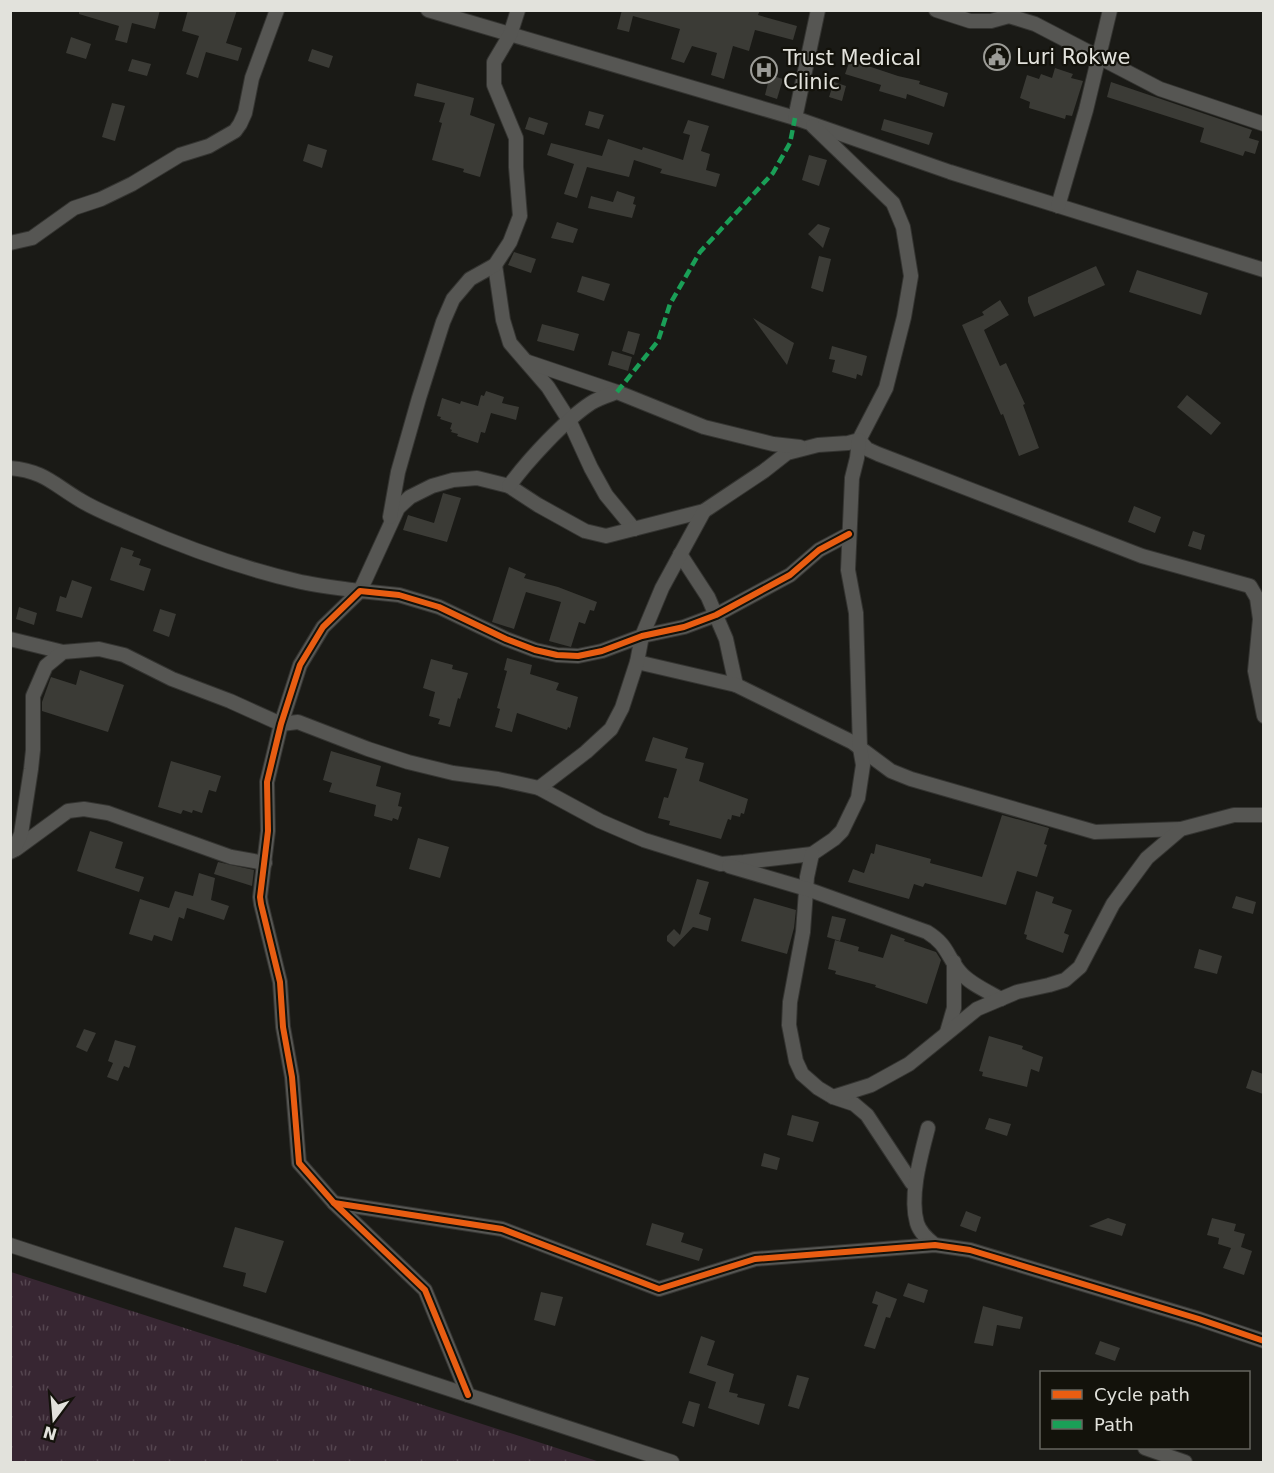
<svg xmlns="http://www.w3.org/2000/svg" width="1274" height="1473" font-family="'DejaVu Sans',sans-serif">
	<defs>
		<pattern id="grass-tufts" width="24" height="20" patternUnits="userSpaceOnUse" patternTransform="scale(1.5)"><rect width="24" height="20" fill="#372632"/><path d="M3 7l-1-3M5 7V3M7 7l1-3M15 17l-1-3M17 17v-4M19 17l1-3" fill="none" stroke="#54454f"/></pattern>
	</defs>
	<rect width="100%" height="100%" fill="#1a1a16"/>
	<path fill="url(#grass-tufts)" d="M11,1272L600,1462H11Z"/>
	<g fill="#3b3b36">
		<path d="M79,10H160L155,29L132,23L127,43L115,40L119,26L79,14Z"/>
		<path d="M188,10H237L226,43L242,48L238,61L206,52L198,78L186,74L199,36L182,31Z"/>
		<path d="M622,10H760L758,15L797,26L793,40L755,30L749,51L733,46L724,79L711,75L717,53L692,46L684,63L671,59L680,29L633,16L629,32L617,29Z"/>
		<path d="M71,37L91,44L86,59L66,53Z"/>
		<path d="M312,49L333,56L329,68L308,61Z"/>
		<path d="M132,59L151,64L147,76L128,71Z"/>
		<path d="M850,60L898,76L920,81L919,84L948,93L944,107L907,94L906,99L879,91L881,85L845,74Z"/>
		<path d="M1055,68L1073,74L1071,78L1083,81L1072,116L1066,115L1065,119L1029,108L1030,102L1020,98L1027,75L1039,79L1041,74L1052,78Z"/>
		<path d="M770,75L783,79L777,99L765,95Z"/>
		<path d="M834,82L846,86L842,101L829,97Z"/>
		<path d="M1111,82L1252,130L1249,138L1259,141L1255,154L1245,151L1243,156L1200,142L1204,128L1107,97Z"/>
		<path d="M417,83L474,98L470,115L495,124L480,177L463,172L464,169L432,160L442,123L439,122L445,103L414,96Z"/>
		<path d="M112,103L125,106L115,141L102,137Z"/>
		<path d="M589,111L604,115L599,129L585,125Z"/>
		<path d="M529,117L548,123L544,135L525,129Z"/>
		<path d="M884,119L933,133L929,145L881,130Z"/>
		<path d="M688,120L709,126L701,151L710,154L706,170L720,174L716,187L660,173L662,169L634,160L629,177L587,167L577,198L564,194L574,164L547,155L551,143L602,156L608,139L642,150L643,147L683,160L690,135L683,133Z"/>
		<path d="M308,144L327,150L322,168L303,161Z"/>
		<path d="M809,155L827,160L819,186L802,180Z"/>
		<path d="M617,191L635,197L633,204L636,205L632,218L588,208L591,196L613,202Z"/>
		<path d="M557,222L578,229L573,243L551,238Z"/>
		<path d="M818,224L830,228L823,248L808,234Z"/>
		<path d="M514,252L536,259L531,273L508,265Z"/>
		<path d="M819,256L831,259L823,292L811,288Z"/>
		<path d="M1096,266L1105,285L1034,317L1028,302V297Z"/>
		<path d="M1137,270L1208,293L1201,315L1129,292Z"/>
		<path d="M582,276L610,284L604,301L577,292Z"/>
		<path d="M1000,300L1009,315L984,330L1000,366L1006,363L1025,404L1023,405L1039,448L1019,456L1003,414L1001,415L962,325L984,315L982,312Z"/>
		<path d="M753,318L794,343L787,365Z"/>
		<path d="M542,324L579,334L574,351L537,341Z"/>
		<path d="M628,331L640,334L634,355L622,351Z"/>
		<path d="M832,346L867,356L862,376L857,374L856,379L832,372L835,360L829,359Z"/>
		<path d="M612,351L632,357L628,371L608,365Z"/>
		<path d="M486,391L504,397L502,403L519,407L516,420L491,413L485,433L481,432L478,443L457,436L458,434L451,432L452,430L450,429L452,423L440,419L441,417L437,416L442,398L460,404L461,401L478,406L481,395L484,396Z"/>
		<path d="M1187,395L1221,423L1211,435L1177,407Z"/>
		<path d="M443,493L461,498L447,542L403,530L408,515L434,523Z"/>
		<path d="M1134,506L1161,517L1155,533L1128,522Z"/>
		<path d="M1193,531L1205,535L1201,550L1188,546Z"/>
		<path d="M121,547L134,551L132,556L141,559L139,565L151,569L144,591L110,580Z"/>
		<path d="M509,567L526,574L524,578L558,587L597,602L594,611L590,610L585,624L579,622L571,647L549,641L561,602L526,592L514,629L492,622Z"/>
		<path d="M72,580L92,587L82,618L56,611L60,596L66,598Z"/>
		<path d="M19,607L37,613L34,625L16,619Z"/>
		<path d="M160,609L176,614L169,637L153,631Z"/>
		<path d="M507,658L532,665L530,674L559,683L556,690L578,697L570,728L568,727L567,730L517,713L512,732L495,727L500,709L497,708L507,671L504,670Z"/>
		<path d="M431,659L453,665L452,669L468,673L460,699L458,698L450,727L438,724L440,719L429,716L435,692L423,688Z"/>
		<path d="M80,670L124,685L108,732L42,711V702L51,677L76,685Z"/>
		<path d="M653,737L688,748L685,758L704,763L699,781L748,799L744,814L741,813L740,817L732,815L731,820L728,819L721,839L669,825L670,821L658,818L664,797L668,798L677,769L645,761Z"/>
		<path d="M331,751L381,766L376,786L401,793L398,806L402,807L398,820L393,818L392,821L374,816L376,805L329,792L332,783L323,780Z"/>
		<path d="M171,761L221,776L216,792L209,790L202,813L193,810L192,813L183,810L181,814L158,807Z"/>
		<path d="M1002,815L1049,828L1044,844L1047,845L1037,877L1017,871L1006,905L925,883L923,887L914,884L909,899L848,882L853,869L864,873L871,853L874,854L876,844L931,859L930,863L982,877Z"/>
		<path d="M90,831L123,842L115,868L144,877L139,892L77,871Z"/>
		<path d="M418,838L449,847L440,878L409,869Z"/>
		<path d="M218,862L254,870L252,886L214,874Z"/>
		<path d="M199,873L215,878L211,900L229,906L224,920L187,908L184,919L179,917L172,941L154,935L152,941L129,934L140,899L169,908L175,891L193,896Z"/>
		<path d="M697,879L709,882L699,914L711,918L708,931L693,927L674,947L667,941V936L674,929L680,935Z"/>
		<path d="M1036,891L1054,897L1052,903L1072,910L1064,933L1069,935L1063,953L1026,939L1027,935L1024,934Z"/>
		<path d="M1236,896L1256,902L1253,914L1232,908Z"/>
		<path d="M754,898L796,910L794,928L787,954L741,941Z"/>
		<path d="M832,916L846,919L840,941L827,937Z"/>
		<path d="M891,934L905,939L904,941L936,952L941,960L927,1004L875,987L876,985L835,974L836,971L828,969L835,940L859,947L858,951L883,958Z"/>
		<path d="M1199,949L1222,956L1217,974L1194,968Z"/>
		<path d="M84,1029L96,1033L87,1052L76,1047Z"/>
		<path d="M989,1036L1023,1046L1022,1049L1043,1057L1039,1072L1031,1069L1027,1087L982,1076L983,1072L979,1071Z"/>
		<path d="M115,1040L136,1046L129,1068L124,1066L118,1081L107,1077L113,1063L108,1061Z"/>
		<path d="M1252,1070L1263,1074V1094L1246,1088Z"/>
		<path d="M792,1115L819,1122L813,1142L787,1135Z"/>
		<path d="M989,1118L1011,1124L1007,1136L985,1129Z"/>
		<path d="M764,1153L780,1158L777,1170L761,1166Z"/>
		<path d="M966,1211L981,1217L976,1232L960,1226Z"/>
		<path d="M1108,1218L1126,1224L1122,1236L1089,1226Z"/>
		<path d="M1212,1218L1236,1224L1234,1231L1245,1234L1241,1247L1252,1251L1244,1275L1223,1268L1231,1248L1218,1244L1219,1238L1207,1235Z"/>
		<path d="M652,1223L684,1233L681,1242L703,1249L699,1261L646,1245Z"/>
		<path d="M235,1227L284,1241L266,1293L243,1286L246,1273L223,1267Z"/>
		<path d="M908,1283L928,1290L924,1303L903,1296Z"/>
		<path d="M876,1291L897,1299L890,1318L886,1317L875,1349L864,1346L878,1305L872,1303Z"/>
		<path d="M541,1292L563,1297L555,1326L534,1320Z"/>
		<path d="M983,1306L1023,1317L1020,1329L997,1325L993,1346L974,1343Z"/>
		<path d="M701,1336L715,1341L707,1365L734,1374L729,1392L738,1394L737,1397L765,1404L759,1425L708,1408L716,1382L689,1373Z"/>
		<path d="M1100,1341L1120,1348L1115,1361L1095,1354Z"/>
		<path d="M797,1375L809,1378L799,1409L788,1406Z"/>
		<path d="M689,1401L700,1404L694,1427L682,1423Z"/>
	</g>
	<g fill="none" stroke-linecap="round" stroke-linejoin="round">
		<defs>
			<g id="street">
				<path d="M428,10L795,118L950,172L1264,270"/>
				<path d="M936,10L970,21H991L1009,16L1035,24L1160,89L1264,124"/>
				<path d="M795,118L818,10"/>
				<path d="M1058,206L1086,110L1110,10"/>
				<path d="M10,243L32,238L74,208L101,199L132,184L180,155L209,146L235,131L240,124L245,113L252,78L277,10"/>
				<path d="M495,265L503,320L510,343L548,387L569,420L591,468L606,495L634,529"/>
				<path d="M528,362L617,392"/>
				<path d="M859,440L867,449L878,454L1142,556L1250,586L1257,598L1260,619L1255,671L1264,716"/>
				<path d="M10,468C44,471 53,484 80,500C96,510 115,517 133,525C186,548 241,568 297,581C318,586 339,588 360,591L398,508L410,497L432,486L453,480L477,478L509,486L538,505L585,531L606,536L704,511L764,471L787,453L818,445L848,443L859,440L886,388L904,317L911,276L903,227L893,203L813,126"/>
				<path d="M509,486C528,460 565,420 591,403C599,398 609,395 617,392L704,427L773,444L800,447"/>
				<path d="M390,517L398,472L419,398L443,322L453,299L470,279L495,265L510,242L520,216L516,167V138L494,85V62L510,35L518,10"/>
				<path d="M680,554L708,597L726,639L736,685"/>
				<path d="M10,639L63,652"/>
				<path d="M637,662L736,685L852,742L891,771L911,779L1095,832L1181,829"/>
				<path d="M539,788L600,821L644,840L721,864L744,862L812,854L834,839L842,831L858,798L863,765L860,748L856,613L848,570L852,478L857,458L859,440"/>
				<path d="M16,849L68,811L84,809L108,813L231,857L265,863"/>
				<path d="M10,852L14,850L21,834L31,769L33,750V696L46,666L63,652L99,649L124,655L172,679L230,701L281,724L298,722L368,749L408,762L453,773L498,779L539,788L586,752L611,729L622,708L637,662L642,636L662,588L704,511"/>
				<path d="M812,854L807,877L803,932L790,1002L789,1025L796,1061L802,1074L818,1088L833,1097L854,1104L867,1115L912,1183"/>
				<path d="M729,866L807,889L927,932C948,945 946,955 960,972C970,984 987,991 1001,999"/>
				<path d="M947,1032L954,1008V962"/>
				<path d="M833,1097L871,1085L909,1064L977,1009L1017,992L1049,985L1065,980L1080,967L1113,904L1147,858L1181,829L1234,815H1264"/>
				<path d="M928,1128C921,1155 909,1196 917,1223C920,1233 928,1239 935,1245"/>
				<path d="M334,1203L502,1229L659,1289L755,1259L935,1245L970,1250L1199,1319L1264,1341"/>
				<path d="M10,1245L672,1462"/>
				<path d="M468,1395L425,1290L334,1203L299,1163L292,1077L283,1027L280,982L261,904L260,897L268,831L267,782L281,724L300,665L323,627L360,591L399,595L439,607L506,639L535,650L557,655L578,656L602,651L642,636L684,627L716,615L790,575L819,550L849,534"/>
				<path d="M1145,1448L1185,1462"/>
			</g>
		</defs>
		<use href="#street" stroke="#343431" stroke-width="16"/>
		<use href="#street" stroke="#565653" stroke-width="14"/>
		<path stroke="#1a9f57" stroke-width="4.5" stroke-dasharray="9 4.5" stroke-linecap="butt" d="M617,392L658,341L670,304L700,252L773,173L790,143L795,118"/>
		<defs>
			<g id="cycleway">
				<path d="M334,1203L502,1229L659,1289L755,1259L935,1245L970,1250L1199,1319L1264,1341"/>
				<path d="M468,1395L425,1290L334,1203L299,1163L292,1077L283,1027L280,982L261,904L260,897L268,831L267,782L281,724L300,665L323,627L360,591L399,595L439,607L506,639L535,650L557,655L578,656L602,651L642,636L684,627L716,615L790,575L819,550L849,534"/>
			</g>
		</defs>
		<use href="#cycleway" stroke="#13120b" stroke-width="10"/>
		<use href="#cycleway" stroke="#e95d12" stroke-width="6"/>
	</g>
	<defs>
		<symbol id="civic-ring" viewBox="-11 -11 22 22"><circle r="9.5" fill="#13120b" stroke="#9c9c97" stroke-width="1.5"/><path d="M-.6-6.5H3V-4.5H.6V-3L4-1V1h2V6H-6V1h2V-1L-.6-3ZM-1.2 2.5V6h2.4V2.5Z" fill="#9c9c97"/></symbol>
		<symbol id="hospital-ring" viewBox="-11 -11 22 22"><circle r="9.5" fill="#13120b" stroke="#9c9c97" stroke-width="1.5"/><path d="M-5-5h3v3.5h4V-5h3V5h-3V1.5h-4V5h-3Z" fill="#9c9c97"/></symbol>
	</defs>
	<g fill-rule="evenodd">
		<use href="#civic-ring" x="982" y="42" width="30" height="30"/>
		<use href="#hospital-ring" x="749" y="55" width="30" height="30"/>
	</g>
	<g text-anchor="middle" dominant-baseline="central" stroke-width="4.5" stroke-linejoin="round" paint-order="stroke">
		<g font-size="21" fill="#e2e2dc" stroke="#13120b" text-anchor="start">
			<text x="1016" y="57">Luri Rokwe</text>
			<text x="783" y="58">Trust Medical<tspan x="783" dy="24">Clinic</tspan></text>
		</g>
	</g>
	<rect width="1274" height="1473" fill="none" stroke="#e2e2dc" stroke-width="24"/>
	<rect x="1040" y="1371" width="210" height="78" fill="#13120b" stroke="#66655f" stroke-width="1.5"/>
	<rect x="1052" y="1390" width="30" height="9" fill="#e95d12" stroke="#66655f" stroke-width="1.5"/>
	<text x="1094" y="1401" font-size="18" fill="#e2e2dc">Cycle path</text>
	<rect x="1052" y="1420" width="30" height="9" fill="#1a9f57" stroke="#66655f" stroke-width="1.5"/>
	<text x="1094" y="1431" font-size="18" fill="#e2e2dc">Path</text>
	<g transform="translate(54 1419) rotate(196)" stroke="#13120b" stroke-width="4.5" paint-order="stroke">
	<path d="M0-4.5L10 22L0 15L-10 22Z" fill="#e2e2dc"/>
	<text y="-9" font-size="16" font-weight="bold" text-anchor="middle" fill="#e2e2dc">N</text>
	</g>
</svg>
